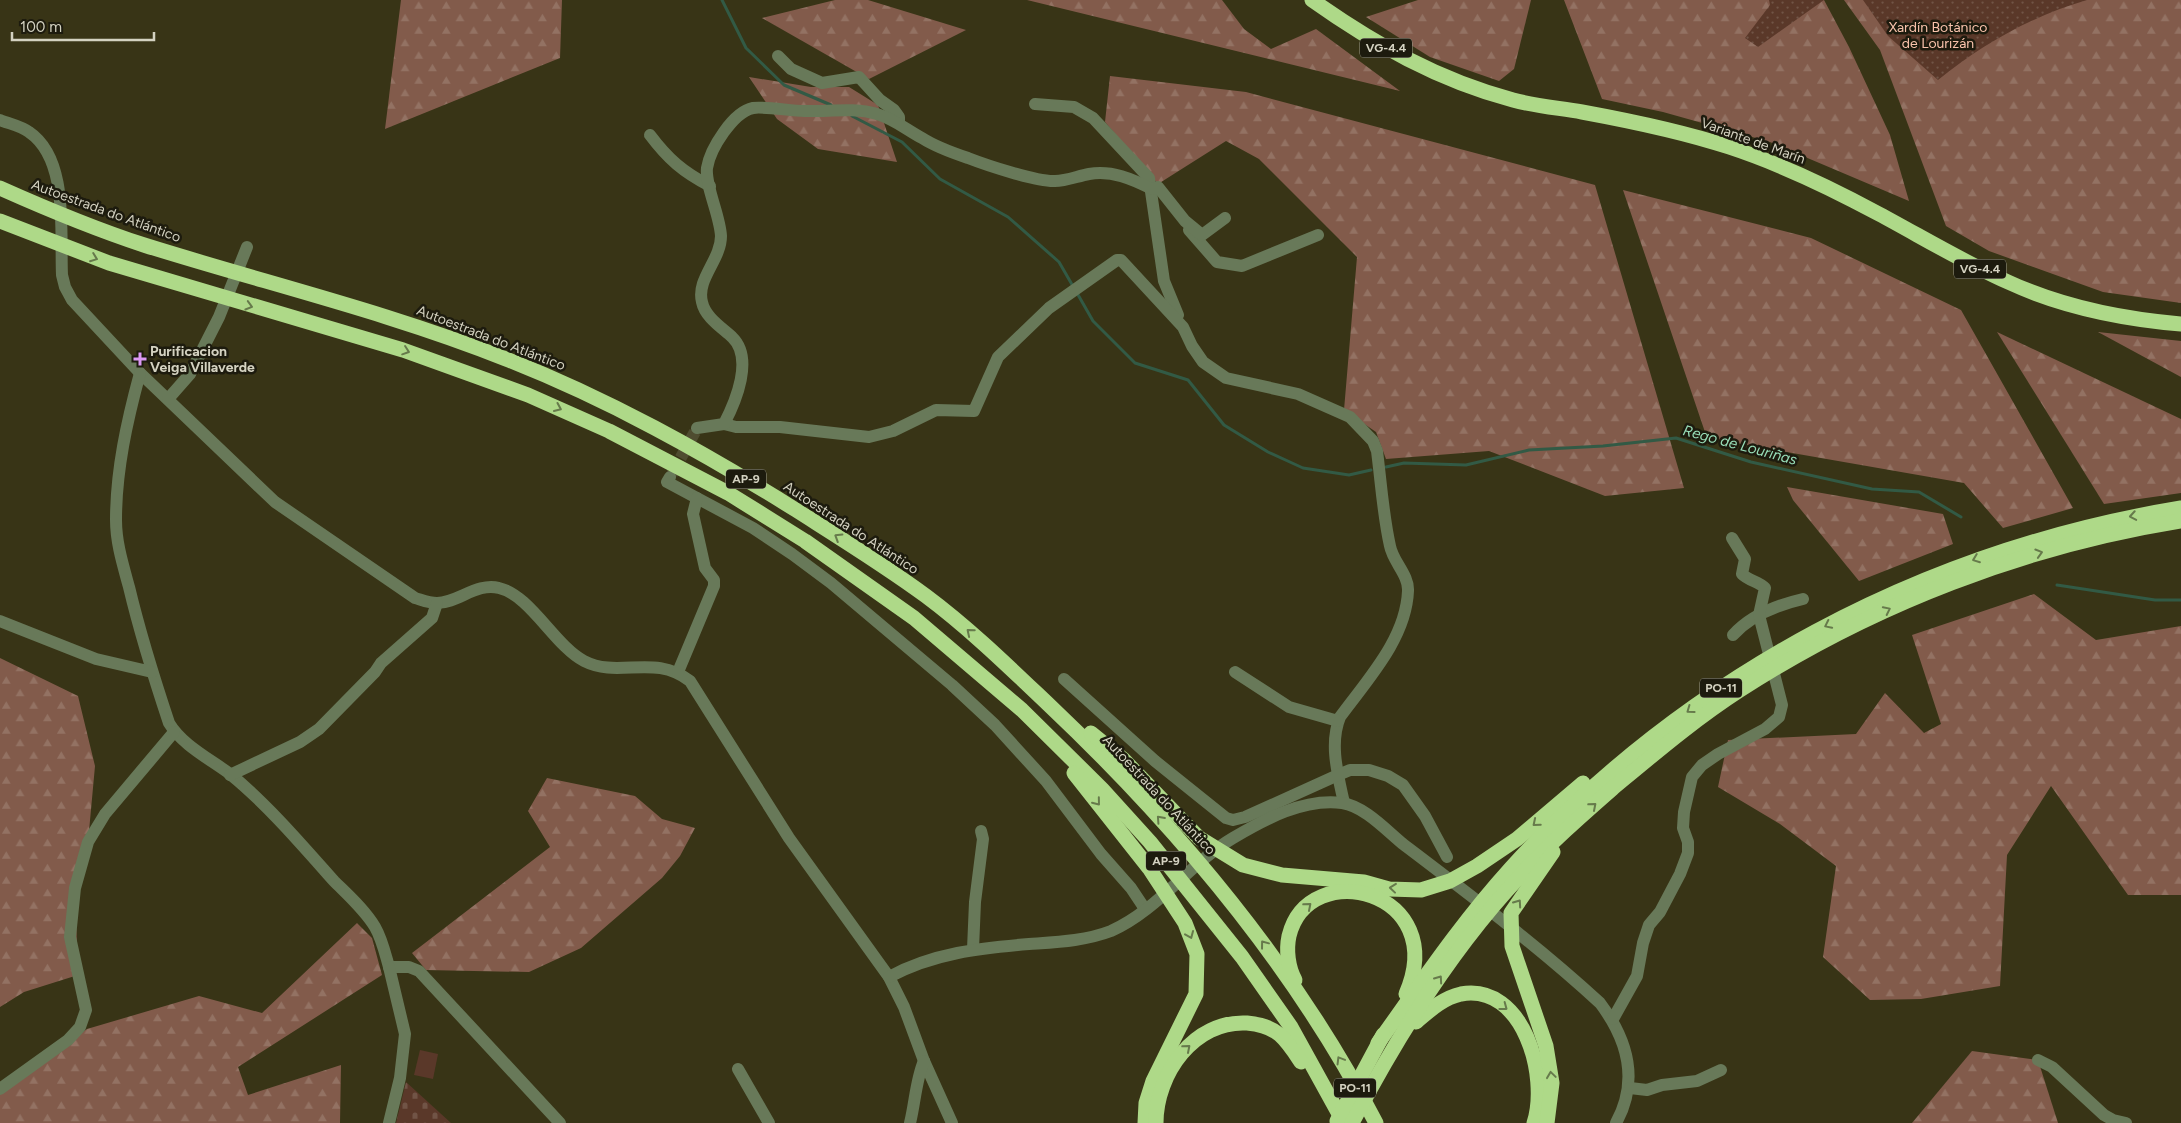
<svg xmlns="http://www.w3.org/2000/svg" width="2181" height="1123" font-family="Figtree,sans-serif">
	<defs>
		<pattern id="forest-firs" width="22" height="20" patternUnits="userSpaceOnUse" patternTransform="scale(1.25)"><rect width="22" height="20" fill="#825b4b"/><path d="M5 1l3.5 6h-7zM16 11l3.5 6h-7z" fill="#937263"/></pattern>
		<pattern id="cemetery-stones" width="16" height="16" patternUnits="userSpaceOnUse" patternTransform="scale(1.25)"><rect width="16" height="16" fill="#5a3829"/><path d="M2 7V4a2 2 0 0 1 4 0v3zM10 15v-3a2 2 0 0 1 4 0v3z" fill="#715446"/></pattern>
		<pattern id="garden-dots" width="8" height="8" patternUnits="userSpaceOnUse" patternTransform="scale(1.25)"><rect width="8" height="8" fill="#5a3829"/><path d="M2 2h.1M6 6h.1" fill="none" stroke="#715446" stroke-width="1.8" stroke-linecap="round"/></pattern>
	</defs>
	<rect width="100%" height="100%" fill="#383416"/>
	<path fill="#5a3829" d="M420,1050L438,1054L433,1079L414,1075Z"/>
	<g fill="url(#forest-firs)">
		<path d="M401,0H562L560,58L385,129Z"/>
		<path d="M835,0H868L966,30L869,79L762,18Z"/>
		<path d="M1027,0H1222L1244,29L1271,49L1316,29L1400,91Z"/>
		<path d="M1418,0H1531L1514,69L1499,81L1430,57L1366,17Z"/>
		<path d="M1564,0H1824L1849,47L1890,135L1909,201L1770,142L1663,112L1602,99Z"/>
		<path d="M1844,0H2181V303L2103,292L1989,251L1946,226L1880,50Z"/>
		<path d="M1110,76L1246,92L1595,185L1684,488L1605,496L1489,451L1386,459L1376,432L1344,410L1357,257L1259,159L1226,141L1158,184L1105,122Z"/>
		<path d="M749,77L811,87H849L878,105L897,162L818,149L777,119Z"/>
		<path d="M1623,190L1811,238L1961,310L2073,508L2003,528L1964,483L1707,438Z"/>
		<path d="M1997,332L2181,419V493L2104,504Z"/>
		<path d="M2098,332L2181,341V377Z"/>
		<path d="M1787,487L1943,514L1953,544L1859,581L1793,500Z"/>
		<path d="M2034,594L2096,640L2181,626V895H2128L2051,786L2007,855L2000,986L1921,999L1870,1000L1823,957L1836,866L1780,824L1718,787L1728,740L1856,734L1885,693L1924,733L1941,724L1912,635Z"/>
		<path d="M0,658L78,696L95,766L88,842L75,888L78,975L24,992L0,1007Z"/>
		<path d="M547,778L635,796L662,819L695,828L680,856L662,878L581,948L529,972L426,970L412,953L550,847L528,811Z"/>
		<path d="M357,923L372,938L382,975L238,1067L248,1095L341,1065L340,1123H0V1091L22,1072L87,1029L199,996L262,1013Z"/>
		<path d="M1972,1051L2038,1060L2058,1123H1912Z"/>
	</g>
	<path fill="url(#cemetery-stones)" d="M406,1082L451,1123H396Z"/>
	<g fill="url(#garden-dots)">
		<path d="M1769,0H1824L1758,47L1745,38L1770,5Z"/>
		<path d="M1863,0H2087C2032,16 1982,44 1938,80L1888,36Z"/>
	</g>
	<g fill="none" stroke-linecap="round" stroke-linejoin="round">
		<g stroke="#325a45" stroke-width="3">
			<path d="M722,0L746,48L784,85L831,105"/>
			<path d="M852,116L902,142L940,179L1008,217L1059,262L1074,288"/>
			<path d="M1077,293L1093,321L1135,363L1188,380L1224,425L1268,452L1303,468L1349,475L1371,470"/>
			<path d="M1386,467L1404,463L1466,465L1529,450L1603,446L1676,438L1751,462L1872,489L1919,492L1961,517"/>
			<path d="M2057,585L2155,600H2181"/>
		</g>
		<path stroke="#4f4c30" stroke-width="12" stroke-dasharray="12 6" stroke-linecap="butt" d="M672,474L697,428"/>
		<g stroke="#687959" stroke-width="12">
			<path d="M778,56L791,69L822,83L859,77L880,100L894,110L899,117V123"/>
			<path d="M1035,104L1074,107L1093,118L1149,178L1164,281L1178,315"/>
			<path d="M0,120C10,124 21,126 29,132C69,159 60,232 62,275L65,287L72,300L140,373L275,502L415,598C422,600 429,603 437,603C458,603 477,582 499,588C530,595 555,646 584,661C619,679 654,653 690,681L789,838L889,977L904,1007L924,1061L952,1123"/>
			<path d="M650,135C668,159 683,172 710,186"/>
			<path d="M1189,230L1217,262L1242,266L1318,235"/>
			<path d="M140,373C127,421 116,470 116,520C116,543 123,565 129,587C140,633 154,678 169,723C182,745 210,759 230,774C267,804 302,845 334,881C348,895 365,910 375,927C382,939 385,953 389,967H409L419,971L560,1123"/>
			<path d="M168,399L190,374L219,317L247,247"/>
			<path d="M724,424L736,427H780L869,437L893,431L936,410L974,411L998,357L1049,308L1117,260H1121L1183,327L1192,346L1203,362L1226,378L1298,394L1350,417L1373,441L1377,451C1381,482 1383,515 1390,546C1393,562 1409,575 1408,591C1406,639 1367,680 1340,717C1329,744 1338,775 1344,803"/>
			<path d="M697,428L724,424C736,401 754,358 732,337C721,327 705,317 702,302C696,279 721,260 721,236C720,215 705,186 707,168C710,149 733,112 753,108C762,106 792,111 804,111C828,112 853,107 877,114C894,119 907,130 922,138C936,147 953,153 968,158C986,165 1037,182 1055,181C1066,181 1078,176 1089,174C1112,170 1132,179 1152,189L1158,187L1185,221L1202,235L1225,218"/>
			<path d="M670,477L667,482L753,528L792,554L831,583L952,685L995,725L1046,781L1101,854L1131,888L1145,909"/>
			<path d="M0,621L96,659L152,672"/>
			<path d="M1733,635C1751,615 1777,605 1803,599"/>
			<path d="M678,672L714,586V580L705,568L693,514L697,498"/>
			<path d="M1235,672L1289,707L1338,721"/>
			<path d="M1064,679L1155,761L1226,818L1233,820L1245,817L1338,775L1350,770H1369L1388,776L1403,785L1425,816L1447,857"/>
			<path d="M230,775L300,742L319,729L375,672L381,663L432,618L437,603"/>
			<path d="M973,949L975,902L983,839L981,831"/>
			<path d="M389,967L405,1034L400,1078L389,1123"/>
			<path d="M889,977C933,953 981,948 1029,944C1057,942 1085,941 1111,931C1158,910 1189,864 1233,838C1265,819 1304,798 1342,803C1364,806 1386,830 1403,844C1470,895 1538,946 1600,1003C1628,1040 1639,1081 1616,1123"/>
			<path d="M1613,1019L1637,976L1643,943L1649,925L1660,912L1680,874L1688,853V842L1683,828L1684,812L1692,777L1702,765L1718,754L1765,729L1779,717L1782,705L1759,615L1765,588C1758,581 1749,581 1742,574L1745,559L1732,538"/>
			<path d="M2038,1060L2052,1067L2104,1115L2113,1120L2126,1123"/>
			<path d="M738,1069L769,1123"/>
			<path d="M1630,1088L1647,1090L1662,1085L1697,1081L1721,1070"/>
			<path d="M0,1089L68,1040L80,1027L86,1010L70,937L75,888L88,842L105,814L174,732"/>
			<path d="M910,1123C915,1103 916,1079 924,1061"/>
		</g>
		<g stroke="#aed988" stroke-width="15">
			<path d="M1312,0C1374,44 1438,80 1513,100C1535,106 1559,108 1582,112C1631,121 1681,131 1729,147C1781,164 1831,188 1879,214C1922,237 1963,262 2008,282C2062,307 2122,319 2181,324"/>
			<path d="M0,188C47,209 95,229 144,245C265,283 388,312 506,359C608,399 703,452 796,510C840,538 884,565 926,596C969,628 1009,667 1048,704C1177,826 1294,965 1376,1123"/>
			<path d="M0,221L109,263L403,350L528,395L609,431L728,493L805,541L914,618L1022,710L1102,789L1150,842L1242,957L1291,1027L1344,1123"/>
			<path d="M1091,733L1123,759L1199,838L1243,865L1282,875L1364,882L1389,889L1421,890L1450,881L1477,866L1517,839L1583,783"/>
			<path d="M1074,773L1149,868L1185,923L1197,954L1196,994L1153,1081L1146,1103L1145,1123"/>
			<path d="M1295,980C1288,967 1286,950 1289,936C1309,855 1451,891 1406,994"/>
			<path d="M1416,1022C1430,1010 1443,998 1461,994C1524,983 1549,1077 1534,1123"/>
			<path d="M1378,1043C1421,983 1462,922 1511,868C1688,675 1924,550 2181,508"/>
			<path d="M1337,1121L1383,1035"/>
			<path d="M1156,1123C1156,1074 1194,1020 1247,1023C1258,1024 1271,1027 1280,1035C1288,1042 1295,1053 1301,1062"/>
			<path d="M1352,1123C1398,1035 1452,948 1520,876C1549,844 1581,816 1613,788C1654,754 1695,719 1740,690C1873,604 2025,546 2181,521"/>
			<path d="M1547,1123L1552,1083L1546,1046L1512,946L1511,913L1553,852"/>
		</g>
	</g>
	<defs><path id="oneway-chevron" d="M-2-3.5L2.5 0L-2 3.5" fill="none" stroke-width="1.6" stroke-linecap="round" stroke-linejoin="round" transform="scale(1.25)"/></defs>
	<g stroke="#667a4b">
		<use href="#oneway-chevron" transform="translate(94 258) rotate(21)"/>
		<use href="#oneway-chevron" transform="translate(249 306) rotate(16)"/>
		<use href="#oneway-chevron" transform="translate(406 351) rotate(19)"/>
		<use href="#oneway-chevron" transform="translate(558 408) rotate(24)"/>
		<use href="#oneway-chevron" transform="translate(2133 516) rotate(170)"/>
		<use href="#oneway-chevron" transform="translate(838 537) rotate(-148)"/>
		<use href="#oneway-chevron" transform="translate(2039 553) rotate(-17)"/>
		<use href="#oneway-chevron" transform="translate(1976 559) rotate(159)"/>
		<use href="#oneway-chevron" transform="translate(1887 610) rotate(-26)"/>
		<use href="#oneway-chevron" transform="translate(1828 625) rotate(154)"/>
		<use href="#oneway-chevron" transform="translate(970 632) rotate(-140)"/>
		<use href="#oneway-chevron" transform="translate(1690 710) rotate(144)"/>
		<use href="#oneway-chevron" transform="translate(1097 802) rotate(51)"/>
		<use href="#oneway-chevron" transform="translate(1593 806) rotate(-41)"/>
		<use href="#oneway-chevron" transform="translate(1160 819) rotate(-132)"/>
		<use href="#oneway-chevron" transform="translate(1536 823) rotate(140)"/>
		<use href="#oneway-chevron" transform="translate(1393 888) rotate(-174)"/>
		<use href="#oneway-chevron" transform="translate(1518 903) rotate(-55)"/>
		<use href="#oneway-chevron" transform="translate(1308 906) rotate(-41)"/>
		<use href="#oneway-chevron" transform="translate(1190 935) rotate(67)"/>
		<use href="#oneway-chevron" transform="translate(1264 944) rotate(-127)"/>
		<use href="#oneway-chevron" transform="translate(1439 979) rotate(-55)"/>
		<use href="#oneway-chevron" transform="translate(1504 1007) rotate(37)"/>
		<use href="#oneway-chevron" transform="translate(1187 1048) rotate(-41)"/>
		<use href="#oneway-chevron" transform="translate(1340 1060) rotate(-121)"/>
		<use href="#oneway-chevron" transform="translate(1551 1075) rotate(-98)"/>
	</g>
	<path fill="#dc99f4" stroke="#1d1b0e" stroke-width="2" d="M137.5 351.5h5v5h5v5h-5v5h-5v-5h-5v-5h5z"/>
	<g text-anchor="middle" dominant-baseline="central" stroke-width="5" stroke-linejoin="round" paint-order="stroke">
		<g fill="#1d1b0e" stroke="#9d9b8b" stroke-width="1">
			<rect x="1360" y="38.5" width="52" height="19" rx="4"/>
			<rect x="1954" y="259.5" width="52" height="19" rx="4"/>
			<rect x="726" y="469.5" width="40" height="19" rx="4"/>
			<rect x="1700" y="678.5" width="42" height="19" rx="4"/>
			<rect x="1146" y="851.5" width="40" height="19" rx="4"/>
			<rect x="1334" y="1078.5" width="42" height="19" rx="4"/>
		</g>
		<g font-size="12" font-weight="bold" fill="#d4d2c1">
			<text x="1386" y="48">VG-4.4</text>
			<text x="1980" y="269">VG-4.4</text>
			<text x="746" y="479">AP-9</text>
			<text x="1721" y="688">PO-11</text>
			<text x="1166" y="861">AP-9</text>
			<text x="1355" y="1088">PO-11</text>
		</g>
		<g font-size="14" fill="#f9c3ac" stroke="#1d1b0e">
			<text x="1938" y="27">Xardín Botánico<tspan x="1938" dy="16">de Lourizán</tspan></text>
		</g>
		<g font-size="14" fill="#d4d2c1" stroke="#1d1b0e">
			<text transform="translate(1753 141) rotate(20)">Variante de Marín</text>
			<text transform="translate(106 211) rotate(20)">Autoestrada do Atlántico</text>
			<text transform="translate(491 338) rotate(21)">Autoestrada do Atlántico</text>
			<text transform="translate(851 528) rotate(33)">Autoestrada do Atlántico</text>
			<text transform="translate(1159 795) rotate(47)">Autoestrada do Atlántico</text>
		</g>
		<g font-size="14" font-weight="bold" fill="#d4d2c1" stroke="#1d1b0e" text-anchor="start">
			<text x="150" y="351">Purificacion<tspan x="150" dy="16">Veiga Villaverde</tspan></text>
		</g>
		<g font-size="15" font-style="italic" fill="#97dcb7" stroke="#1d1b0e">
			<text transform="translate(1740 445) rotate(15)">Rego de Louriñas</text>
		</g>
	</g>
	<path d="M12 32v8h142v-8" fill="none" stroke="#d4d2c1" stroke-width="2.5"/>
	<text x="20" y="32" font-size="15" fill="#d4d2c1" stroke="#1d1b0e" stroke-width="4" paint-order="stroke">100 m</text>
</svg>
